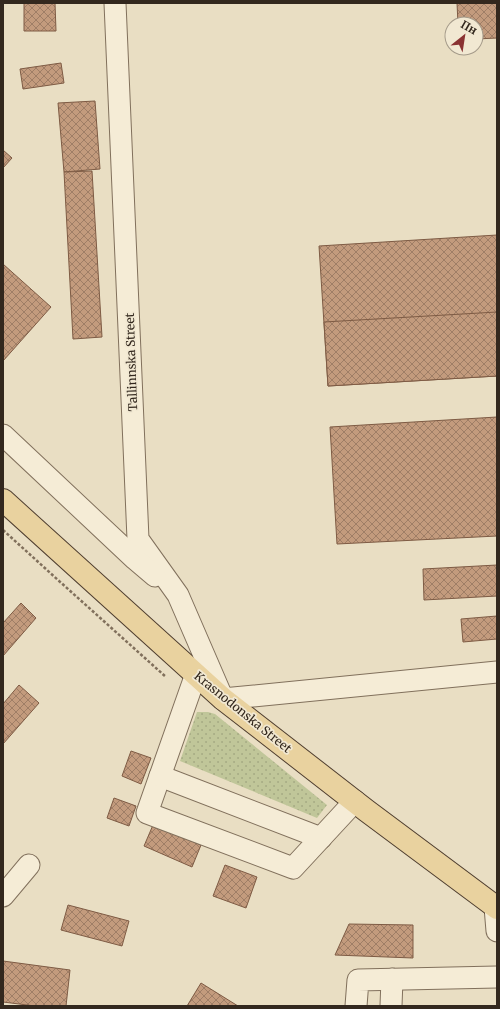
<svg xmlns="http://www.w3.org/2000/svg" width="500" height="1009" font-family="Merriweather,serif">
	<defs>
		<pattern id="grass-dots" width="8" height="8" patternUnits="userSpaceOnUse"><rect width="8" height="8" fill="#c0c699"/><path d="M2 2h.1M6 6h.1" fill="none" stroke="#a5aa83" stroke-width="1.8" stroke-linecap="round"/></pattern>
		<pattern id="building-cross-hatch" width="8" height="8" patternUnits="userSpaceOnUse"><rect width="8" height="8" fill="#c39b7d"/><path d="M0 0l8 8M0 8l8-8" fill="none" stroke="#9f7e66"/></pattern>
	</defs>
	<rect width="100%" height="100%" fill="#e9dec3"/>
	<path fill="url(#grass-dots)" d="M197,712H208L215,714L327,805L317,818L180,761Z"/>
	<g fill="url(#building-cross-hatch)" stroke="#7e5b44">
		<path d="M24,3H55L56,31H24Z"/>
		<path d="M457,3H497V38L476,39V24H458Z"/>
		<path d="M61,63L64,83L23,89L20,69Z"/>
		<path d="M95,101L100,169L64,172L58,103Z"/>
		<path d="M3,150L12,158L3,168Z"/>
		<path d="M92,171L102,337L73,339L64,172Z"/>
		<path d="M497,235V376L328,386L319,246Z"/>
		<path d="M3,264L51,307L3,361Z"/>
		<path d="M497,312V376L328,386L324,322Z"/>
		<path d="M497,417V536L337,544L330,427Z"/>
		<path d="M497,565V596L424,600L423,569Z"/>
		<path d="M21,603L36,618L3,656V623Z"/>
		<path d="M497,616V639L463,642L461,619Z"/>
		<path d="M19,685L39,703L3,744V704Z"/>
		<path d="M131,751L151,758L141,784L122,776Z"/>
		<path d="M114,798L136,806L129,826L107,818Z"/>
		<path d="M153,825L201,845L192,867L144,846Z"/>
		<path d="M225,865L257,877L246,908L213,896Z"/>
		<path d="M68,905L129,921L122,946L61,930Z"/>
		<path d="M349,924L413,925V958L335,955Z"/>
		<path d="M3,961L70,970L66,1006H35L3,1002Z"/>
		<path d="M201,983L238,1006H187Z"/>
	</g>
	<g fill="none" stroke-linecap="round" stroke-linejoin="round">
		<defs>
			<g id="minor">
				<path d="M115,3L138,539L178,595L223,699L497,672"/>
				<path d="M3,435L135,559L155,576"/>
				<path d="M196,674L147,813L293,868L355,801"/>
				<path d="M160,776L321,838"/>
				<path d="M3,896L29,865"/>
				<path d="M495,907L497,931"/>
				<path d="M356,1006L358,980L497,977"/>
				<path d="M391,1006L392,979"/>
			</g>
			<path id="major" d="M3,500L223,699L367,811L497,908"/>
		</defs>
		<use href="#minor" stroke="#81705c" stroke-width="23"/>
		<use href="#major" stroke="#503f30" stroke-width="24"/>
		<path stroke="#81705c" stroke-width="2.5" stroke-dasharray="3 2" stroke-linecap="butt" d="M3,530L58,580L166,677"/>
		<use href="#minor" stroke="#f5ecd6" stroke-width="21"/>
		<use href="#major" stroke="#e9d29f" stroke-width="22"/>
	</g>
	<g text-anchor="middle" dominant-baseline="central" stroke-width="3.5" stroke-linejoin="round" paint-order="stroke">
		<g font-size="12" fill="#33281e" stroke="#f1e8d2">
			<text transform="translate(131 362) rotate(-92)">Tallinnska Street</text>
			<text transform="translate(243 712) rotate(39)">Krasnodonska Street</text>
		</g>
	</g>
	<rect width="500" height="1009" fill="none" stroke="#33281e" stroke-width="8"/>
	<g transform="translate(464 36) rotate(30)"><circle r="19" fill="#f1e8d2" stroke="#a59b8a"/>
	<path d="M0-3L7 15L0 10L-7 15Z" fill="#8a3232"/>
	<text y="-6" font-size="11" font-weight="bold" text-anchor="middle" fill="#33281e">Пн</text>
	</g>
</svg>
